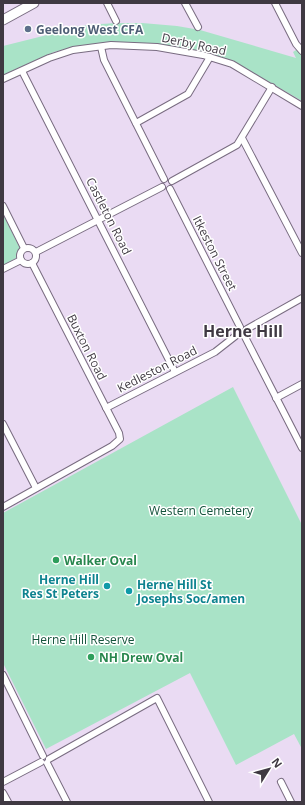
<svg xmlns="http://www.w3.org/2000/svg" width="305" height="805" font-family="'Open Sans',sans-serif">
	<rect width="100%" height="100%" fill="#eadbf3"/>
	<g fill="#a9e3c7">
		<path d="M142,23L177,26L200,30L296,58L293,52L296,50L302,54V101L233,61L203,52L190,50L74,47L54,52L3,75V46L47,35C75,23 111,23 142,23Z"/>
		<path d="M3,214L20,248L16,258L3,266Z"/>
		<path d="M233,387L302,525V749L294,734L236,765L190,673L46,749L3,663V513Z"/>
	</g>
	<g fill="none" stroke-linecap="round" stroke-linejoin="round">
		<defs>
			<g id="street">
				<path d="M107,3L116,21"/>
				<path d="M185,3L198,27"/>
				<path d="M275,3L296,44L302,51"/>
				<path d="M101,47L104,60L164,179"/>
				<path d="M22,71L175,372"/>
				<path d="M3,79L49,58L73,50L111,45L157,47L203,55L232,64L302,106"/>
				<path d="M136,123L188,94L210,57"/>
				<path d="M242,138L302,253"/>
				<path d="M172,181L237,145L272,87"/>
				<path d="M170,189L240,327"/>
				<path d="M3,206L24,248"/>
				<circle cx="28" cy="256" r="8"/>
				<path d="M36,252L162,187"/>
				<path d="M3,269L21,260"/>
				<path d="M247,329L302,298"/>
				<path d="M245,337L302,448"/>
				<path d="M276,398L302,384"/>
				<path d="M106,408L215,352L238,334"/>
				<path d="M3,424L36,488"/>
				<path d="M3,507L112,446L120,439L119,433L32,263"/>
				<path d="M3,675L43,756"/>
				<path d="M49,759L157,698L209,802"/>
				<path d="M47,763L67,802"/>
				<path d="M3,782L41,762"/>
				<path d="M281,782L291,802"/>
				<path d="M3,793L8,802"/>
			</g>
			<path id="secondary" d="M3,20L34,3"/>
		</defs>
		<use href="#street" stroke="#796c81" stroke-width="8"/>
		<use href="#secondary" stroke="#796c81" stroke-width="11"/>
		<use href="#street" stroke="#fff" stroke-width="6"/>
		<use href="#secondary" stroke="#fff" stroke-width="9"/>
	</g>
	<circle fill="#5c6f8a" stroke="#fff" stroke-width="1.5" cx="28" cy="29" r="4"/>
	<g fill="#2e9e5b" stroke="#fff" stroke-width="1.5">
		<circle cx="56" cy="560" r="4"/>
		<circle cx="91" cy="657" r="4"/>
	</g>
	<g fill="#0f9aa8" stroke="#fff" stroke-width="1.5">
		<circle cx="107" cy="586" r="4"/>
		<circle cx="129" cy="591" r="4"/>
	</g>
	<g text-anchor="middle" dominant-baseline="central" stroke-width="3" stroke-linejoin="round" paint-order="stroke">
		<g font-size="12" font-weight="bold" fill="#4e5e75" stroke="#fff" text-anchor="start">
			<text x="36" y="29">Geelong West CFA</text>
		</g>
		<g font-size="12" fill="#3f3942" stroke="#fff">
			<text transform="translate(194 44) rotate(12)">Derby Road</text>
			<text transform="translate(109 216) rotate(63)">Castleton Road</text>
			<text transform="translate(215 253) rotate(63)">Itkeston Street</text>
			<text transform="translate(87 347) rotate(63)">Buxton Road</text>
			<text transform="translate(157 369) rotate(-27)">Kedleston Road</text>
		</g>
		<g font-size="12" fill="#14543c" stroke="#fff">
			<text x="201" y="510">Western Cemetery</text>
			<text x="83" y="639">Herne Hill Reserve</text>
		</g>
		<g font-size="12" font-weight="bold" fill="#27864d" stroke="#fff" text-anchor="start">
			<text x="64" y="560">Walker Oval</text>
			<text x="99" y="657">NH Drew Oval</text>
		</g>
		<g font-size="12" font-weight="bold" fill="#0d838f" stroke="#fff" text-anchor="end">
			<text x="99" y="579">Herne Hill<tspan x="99" dy="14">Res St Peters</tspan></text>
			<text x="137" y="584" text-anchor="start">Herne Hill St<tspan x="137" dy="14">Josephs Soc/amen</tspan></text>
		</g>
		<g font-size="16" font-weight="bold" fill="#3f3942" stroke="#fff">
			<text x="243" y="331">Herne Hill</text>
		</g>
	</g>
	<rect width="305" height="805" fill="none" stroke="#3f3942" stroke-width="8"/>
	<g transform="translate(269 769) rotate(53)" stroke="#ffffff" stroke-width="3" paint-order="stroke">
	<path d="M0-3L7 15L0 10L-7 15Z" fill="#3f3942"/>
	<text y="-6" font-size="11" font-weight="bold" text-anchor="middle" fill="#3f3942">N</text>
	</g>
</svg>
